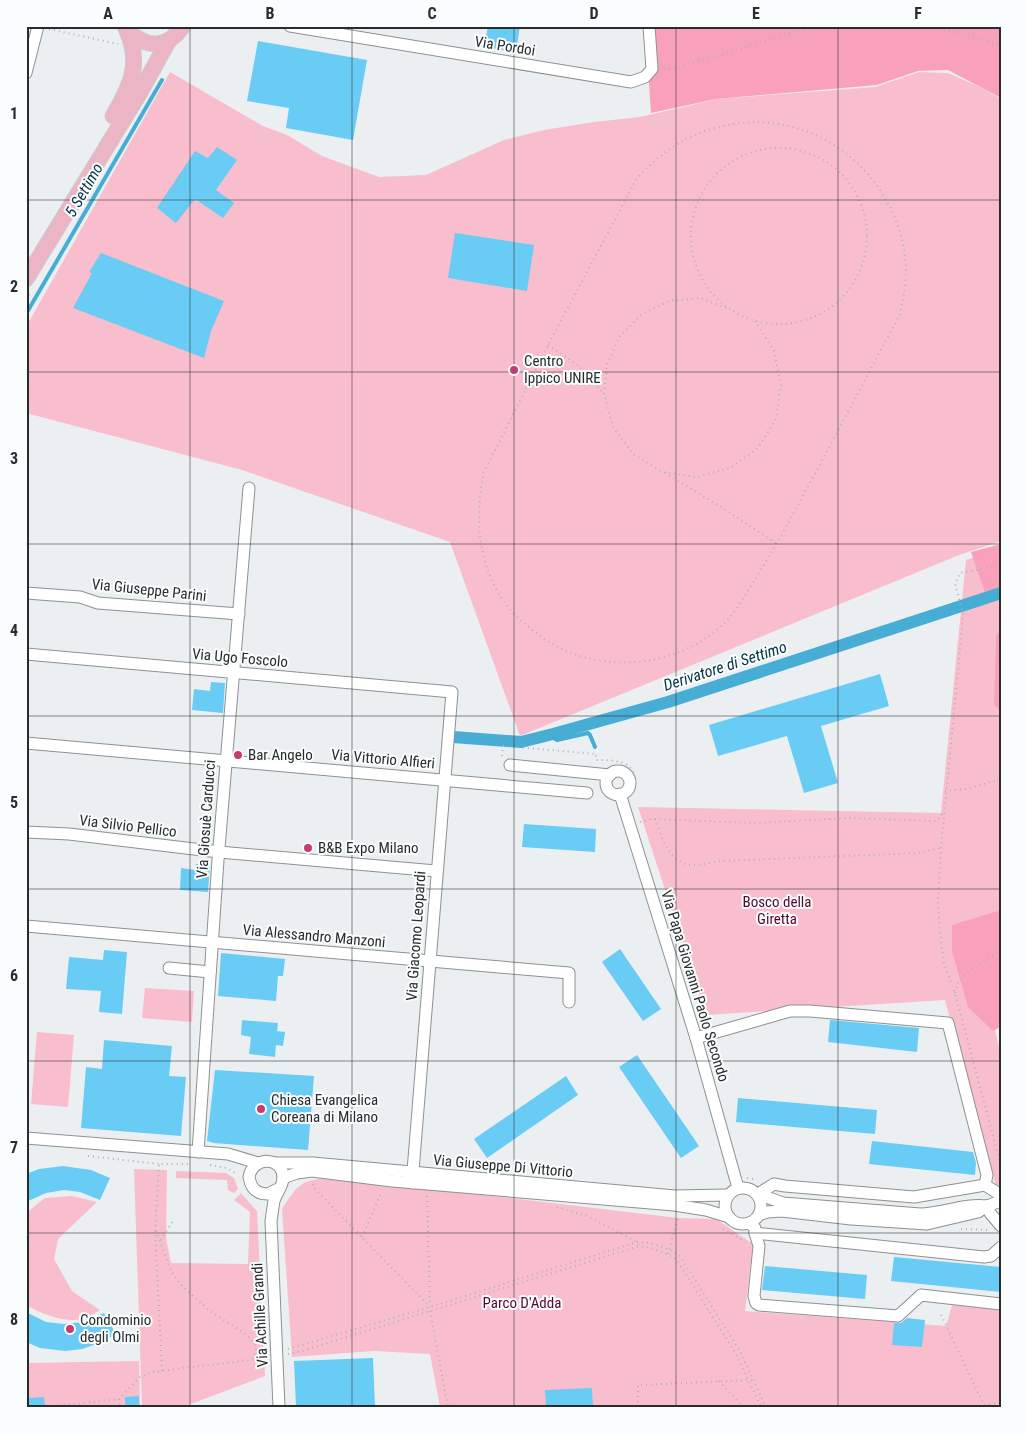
<svg xmlns="http://www.w3.org/2000/svg" width="1027" height="1433" font-family="'Roboto Condensed',sans-serif">
	<rect width="100%" height="100%" fill="#ebeff1"/>
	<g fill="#f9bece">
		<path d="M170,72L263,126L287,135L322,156L379,177L426,175L504,140L544,130L594,122L640,117L717,99L875,87L919,72L948,73L982,88L1001,99V541L959,555L520,736L450,542L242,470L26,413V327Z"/>
		<path d="M1001,548V1026L995,1030L1001,1056V1184L996,1186L945,1000L706,1015L638,807L941,813L966,560Z"/>
		<path d="M145,988L194,991L192,1022L142,1018Z"/>
		<path d="M37,1032L74,1035L68,1107L31,1104Z"/>
		<path d="M134,1169L167,1170L166,1238L171,1263L248,1264L250,1212L234,1200L241,1193L257,1211L265,1376L183,1407H142Z"/>
		<path d="M176,1171L226,1173L234,1178L238,1189L234,1193L228,1190L227,1180L176,1178Z"/>
		<path d="M328,1178L426,1188L678,1218L716,1219L753,1244L745,1311L946,1326L953,1302L1001,1308V1407H440L430,1354L374,1351L292,1357L282,1209C297,1186 300,1180 328,1178Z"/>
		<path d="M72,1196L97,1202L58,1239L54,1259L72,1291L100,1310C95,1313 89,1317 83,1319C64,1323 42,1314 26,1305V1213L45,1198Z"/>
		<path d="M139,1361L140,1407H26V1363Z"/>
	</g>
	<g fill="#f9a1ba">
		<path d="M645,26H1001V98L948,70L918,71L877,85L716,99L651,113Z"/>
		<path d="M1001,544V589L985,593L971,552Z"/>
		<path d="M1001,629V712L994,704L996,636Z"/>
		<path d="M1001,910V1026L993,1031L968,1007L952,951V925Z"/>
	</g>
	<g fill="none" stroke-linecap="round" stroke-linejoin="round">
		<g stroke="#48add5" stroke-width="4">
			<path d="M26,314L162,80"/>
			<path d="M553,734L555,739L557,740L588,733L590,735L595,747"/>
		</g>
		<path stroke="#48add5" stroke-width="12" d="M453,737L521,742L553,734L668,702L1001,593"/>
	</g>
	<g fill="#69ccf5">
		<path d="M488,26H520L516,52L484,47Z"/>
		<path d="M258,41L367,60L353,140L286,128L289,108L247,101Z"/>
		<path d="M217,147L237,160L216,190L234,203L223,218L195,199L176,223L157,208L195,151L208,158Z"/>
		<path d="M455,233L534,245L527,291L448,278Z"/>
		<path d="M101,253L224,301L211,331L204,358L73,308L92,273L89,272Z"/>
		<path d="M880,674L889,706L821,726L838,783L804,793L787,736L718,756L709,725Z"/>
		<path d="M211,682L225,683L223,713L192,710L194,689L210,691Z"/>
		<path d="M524,824L596,829L595,852L522,847Z"/>
		<path d="M196,864L210,865L208,892L180,890L181,868L195,870Z"/>
		<path d="M620,949L661,1009L643,1021L602,962Z"/>
		<path d="M104,950L127,952L122,1014L99,1012L101,991L66,989L69,957L103,960Z"/>
		<path d="M221,953L285,959L283,976H278L276,1001L218,996Z"/>
		<path d="M242,1020L278,1023L277,1031L285,1032L283,1046L276,1045L275,1057L249,1054L251,1037L241,1035Z"/>
		<path d="M830,1020L919,1028L917,1052L828,1042Z"/>
		<path d="M104,1040L172,1046L169,1076L186,1077L181,1136L81,1128L86,1067L102,1069Z"/>
		<path d="M637,1055L699,1146L681,1158L619,1067Z"/>
		<path d="M215,1070L314,1076L308,1150L214,1143L207,1141Z"/>
		<path d="M566,1076L578,1095L487,1158L474,1139Z"/>
		<path d="M738,1098L877,1110L875,1134L736,1122Z"/>
		<path d="M872,1141L973,1152L976,1163L975,1175L869,1164Z"/>
		<path d="M63,1166L91,1170L110,1178L100,1200L80,1192L64,1190L46,1193L26,1202V1174L39,1169Z"/>
		<path d="M894,1257L1001,1267V1292L891,1281Z"/>
		<path d="M765,1266L867,1275L865,1299L762,1290Z"/>
		<path d="M26,1312L46,1322L64,1324L83,1322L104,1313L116,1334L100,1343L82,1349L65,1351L40,1348L26,1342Z"/>
		<path d="M907,1318L925,1320L922,1347L892,1345L894,1323H901Z"/>
		<path d="M373,1358L375,1407H296L294,1361Z"/>
		<path d="M592,1388L593,1407H546L545,1390Z"/>
		<path d="M139,1396V1407H125V1397Z"/>
		<path d="M44,1397L45,1407H28V1398Z"/>
	</g>
	<g fill="none" stroke-linecap="round" stroke-linejoin="round">
		<defs>
			<g id="minor">
				<path d="M290,26L631,82L645,77L652,69L649,26"/>
				<path d="M26,73L38,26"/>
				<path d="M26,593L80,597L98,603L239,614"/>
				<path d="M26,654L452,692L412,1183"/>
				<path d="M26,743L587,793"/>
				<path d="M510,765L610,775"/>
				<circle cx="618" cy="783" r="12"/>
				<path d="M620,794L696,1038L738,1188"/>
				<path d="M26,832L69,834L219,852L436,871"/>
				<path d="M26,926L569,973V1002"/>
				<path d="M169,968L210,972"/>
				<path d="M696,1038L790,1011H810L948,1023L987,1175L985,1185"/>
				<path d="M26,1138L228,1154L258,1163"/>
				<path d="M198,1152L218,860L249,488"/>
				<path d="M275,1163H313L675,1196L728,1195"/>
				<path d="M283,1178L297,1173L312,1171L392,1181L674,1205L706,1210L729,1217"/>
				<circle cx="743" cy="1206" r="18"/>
				<path d="M278,1189L268,1194C257,1194 251,1189 249,1177C253,1155 284,1157 283,1178C283,1186 276,1194 274,1201C273,1207 272,1214 271,1221L279,1407"/>
				<path d="M758,1194L774,1184L785,1186L914,1197L985,1185L996,1192L1001,1197"/>
				<path d="M758,1194L783,1203L920,1214C943,1214 964,1203 987,1206"/>
				<path d="M987,1206L990,1213L1001,1226"/>
				<path d="M759,1215L767,1212L782,1211L851,1219L927,1224L978,1212L987,1206L1001,1201"/>
				<path d="M749,1223L755,1228V1233L984,1257L991,1256L1001,1247"/>
				<path d="M755,1233L759,1246L754,1296L756,1303L759,1305L898,1316L921,1295L1001,1304"/>
			</g>
			<g id="major">
				<path d="M128,31C148,49 167,49 183,26"/>
				<path d="M113,116C132,84 142,62 125,26"/>
				<path d="M26,279L139,94L169,40"/>
			</g>
		</defs>
		<use href="#minor" stroke="#8d9192" stroke-width="13"/>
		<use href="#major" stroke="#ccc" stroke-width="17"/>
		<g stroke="#aeb2b3" stroke-width="2" stroke-dasharray="1 4" stroke-linecap="butt">
			<path d="M909,26L941,29L1001,45"/>
			<path d="M49,29L118,44"/>
			<path d="M664,69H672L714,57L796,31L837,26"/>
			<path d="M758,122C773,123 788,125 803,130C861,150 904,206 906,269C906,284 903,299 900,314C867,376 834,439 800,501C785,530 768,558 751,586C744,596 738,608 730,617C689,664 614,675 560,648C547,642 536,633 525,624C480,587 472,526 484,472L548,345L637,178C673,140 706,124 758,122Z"/>
			<circle cx="779" cy="236" r="88"/>
			<path d="M26,299L30,293"/>
			<path d="M726,308L700,298L669,301L642,314L620,336L607,364L604,394L613,427L633,454L662,472L696,477L730,468L758,448L776,419L781,385L774,351L755,321"/>
			<path d="M548,345L579,366L604,394"/>
			<path d="M665,473L726,510L777,544"/>
			<path d="M1001,563L992,567L960,573L955,584L963,614L962,628L941,848L938,903L940,931L944,964L955,993L1001,1166"/>
			<path d="M502,756L503,746L596,754V760C622,760 641,762 633,795"/>
			<path d="M945,791L967,789L1001,779"/>
			<path d="M655,819C661,837 670,865 693,865C702,865 712,862 721,861L917,853L940,848"/>
			<path d="M640,822L651,819L754,823L850,818L935,821L940,818L943,813"/>
			<path d="M689,973L705,1023"/>
			<path d="M955,993L959,980L971,969L1001,951"/>
			<path d="M88,1156L159,1164"/>
			<path d="M210,1165C221,1167 229,1167 237,1175"/>
			<path d="M747,1178L757,1180"/>
			<path d="M313,1184L314,1188L430,1307"/>
			<path d="M427,1196L430,1306"/>
			<path d="M557,1207L587,1216L637,1242L639,1246"/>
			<path d="M723,1229L741,1239L745,1237"/>
			<path d="M961,1229L989,1230"/>
			<path d="M156,1231L171,1271L181,1285L210,1311L247,1335L256,1346L255,1359"/>
			<path d="M362,1237L382,1191"/>
			<path d="M161,1240L174,1219"/>
			<path d="M668,1254L678,1218"/>
			<path d="M430,1311L448,1407"/>
			<path d="M941,1315L984,1405L1001,1403"/>
			<path d="M288,1349L430,1307L637,1242C653,1242 666,1247 680,1256L741,1353L766,1407"/>
			<path d="M288,1354L302,1351L639,1246C653,1248 665,1252 677,1260L736,1354L761,1407"/>
			<path d="M162,1371L155,1229L159,1164H190"/>
			<path d="M719,1381L743,1407"/>
			<path d="M119,1399L120,1407"/>
			<path d="M49,1407L119,1399L140,1377L152,1372L265,1358"/>
			<path d="M638,1407V1385L753,1380"/>
		</g>
		<use href="#minor" stroke="#fff" stroke-width="11"/>
		<use href="#major" stroke="#ecb5c6" stroke-width="15"/>
	</g>
	<path fill="none" stroke="#292b2c" stroke-width="1" stroke-opacity="0.55" d="M190,26V1407M352,26V1407M514,26V1407M676,26V1407M838,26V1407M26,200H1001M26,372H1001M26,544H1001M26,716H1001M26,889H1001M26,1061H1001M26,1233H1001"/>
	<g fill="#c63b71" stroke="#f9fdfe" stroke-width="2">
		<circle cx="514" cy="370" r="5"/>
		<circle cx="238" cy="755" r="5"/>
		<circle cx="308" cy="848" r="5"/>
		<circle cx="261" cy="1109" r="5"/>
		<circle cx="70" cy="1329" r="5"/>
	</g>
	<g text-anchor="middle" dominant-baseline="central" stroke-width="4" stroke-linejoin="round" paint-order="stroke">
		<g font-size="15" fill="#292b2c" stroke="#f9fdfe">
			<text transform="translate(505 46) rotate(9)">Via Pordoi</text>
			<text transform="translate(149 590) rotate(6)">Via Giuseppe Parini</text>
			<text transform="translate(240 658) rotate(5)">Via Ugo Foscolo</text>
			<text transform="translate(383 759) rotate(5)">Via Vittorio Alfieri</text>
			<text transform="translate(206 819) rotate(-86)">Via Giosuè Carducci</text>
			<text transform="translate(128 826) rotate(7)">Via Silvio Pellico</text>
			<text transform="translate(314 936) rotate(5)">Via Alessandro Manzoni</text>
			<text transform="translate(416 936) rotate(-86)">Via Giacomo Leopardi</text>
			<text transform="translate(695 986) rotate(73)">Via Papa Giovanni Paolo Secondo</text>
			<text transform="translate(503 1166) rotate(5)">Via Giuseppe Di Vittorio</text>
			<text transform="translate(260 1315) rotate(-93)">Via Achille Grandi</text>
		</g>
		<g font-size="15" fill="#292b2c" stroke="#f9fdfe" text-anchor="start">
			<text x="524" y="361">Centro<tspan x="524" dy="17">Ippico UNIRE</tspan></text>
			<text x="248" y="755">Bar Angelo</text>
			<text x="318" y="848">B&amp;B Expo Milano</text>
			<text x="271" y="1100">Chiesa Evangelica<tspan x="271" dy="17">Coreana di Milano</tspan></text>
			<text x="80" y="1320">Condominio<tspan x="80" dy="17">degli Olmi</tspan></text>
		</g>
		<g font-size="15" fill="#56072a" stroke="#f9fdfe">
			<text x="777" y="902">Bosco della<tspan x="777" dy="17">Giretta</tspan></text>
			<text x="522" y="1303">Parco D'Adda</text>
		</g>
		<g font-size="16" font-style="italic" fill="#053445" stroke="#f9fdfe">
			<text transform="translate(84 190) rotate(-60)">5 Settimo</text>
			<text transform="translate(725 666) rotate(-18)">Derivatore di Settimo</text>
		</g>
	</g>
	<rect width="1027" height="1433" fill="none" stroke="#f9fdfe" stroke-width="55"/>
	<rect x="28" y="28" width="972" height="1378" fill="none" stroke="#292b2c" stroke-width="2"/>
	<g font-size="16" text-anchor="middle" font-weight="bold" fill="#292b2c">
		<text x="108" y="19">A</text>
		<text x="270" y="19">B</text>
		<text x="432" y="19">C</text>
		<text x="594" y="19">D</text>
		<text x="756" y="19">E</text>
		<text x="918" y="19">F</text>
		<text x="14" y="119">1</text>
		<text x="14" y="292">2</text>
		<text x="14" y="464">3</text>
		<text x="14" y="636">4</text>
		<text x="14" y="808">5</text>
		<text x="14" y="981">6</text>
		<text x="14" y="1153">7</text>
		<text x="14" y="1325">8</text>
	</g>
</svg>
